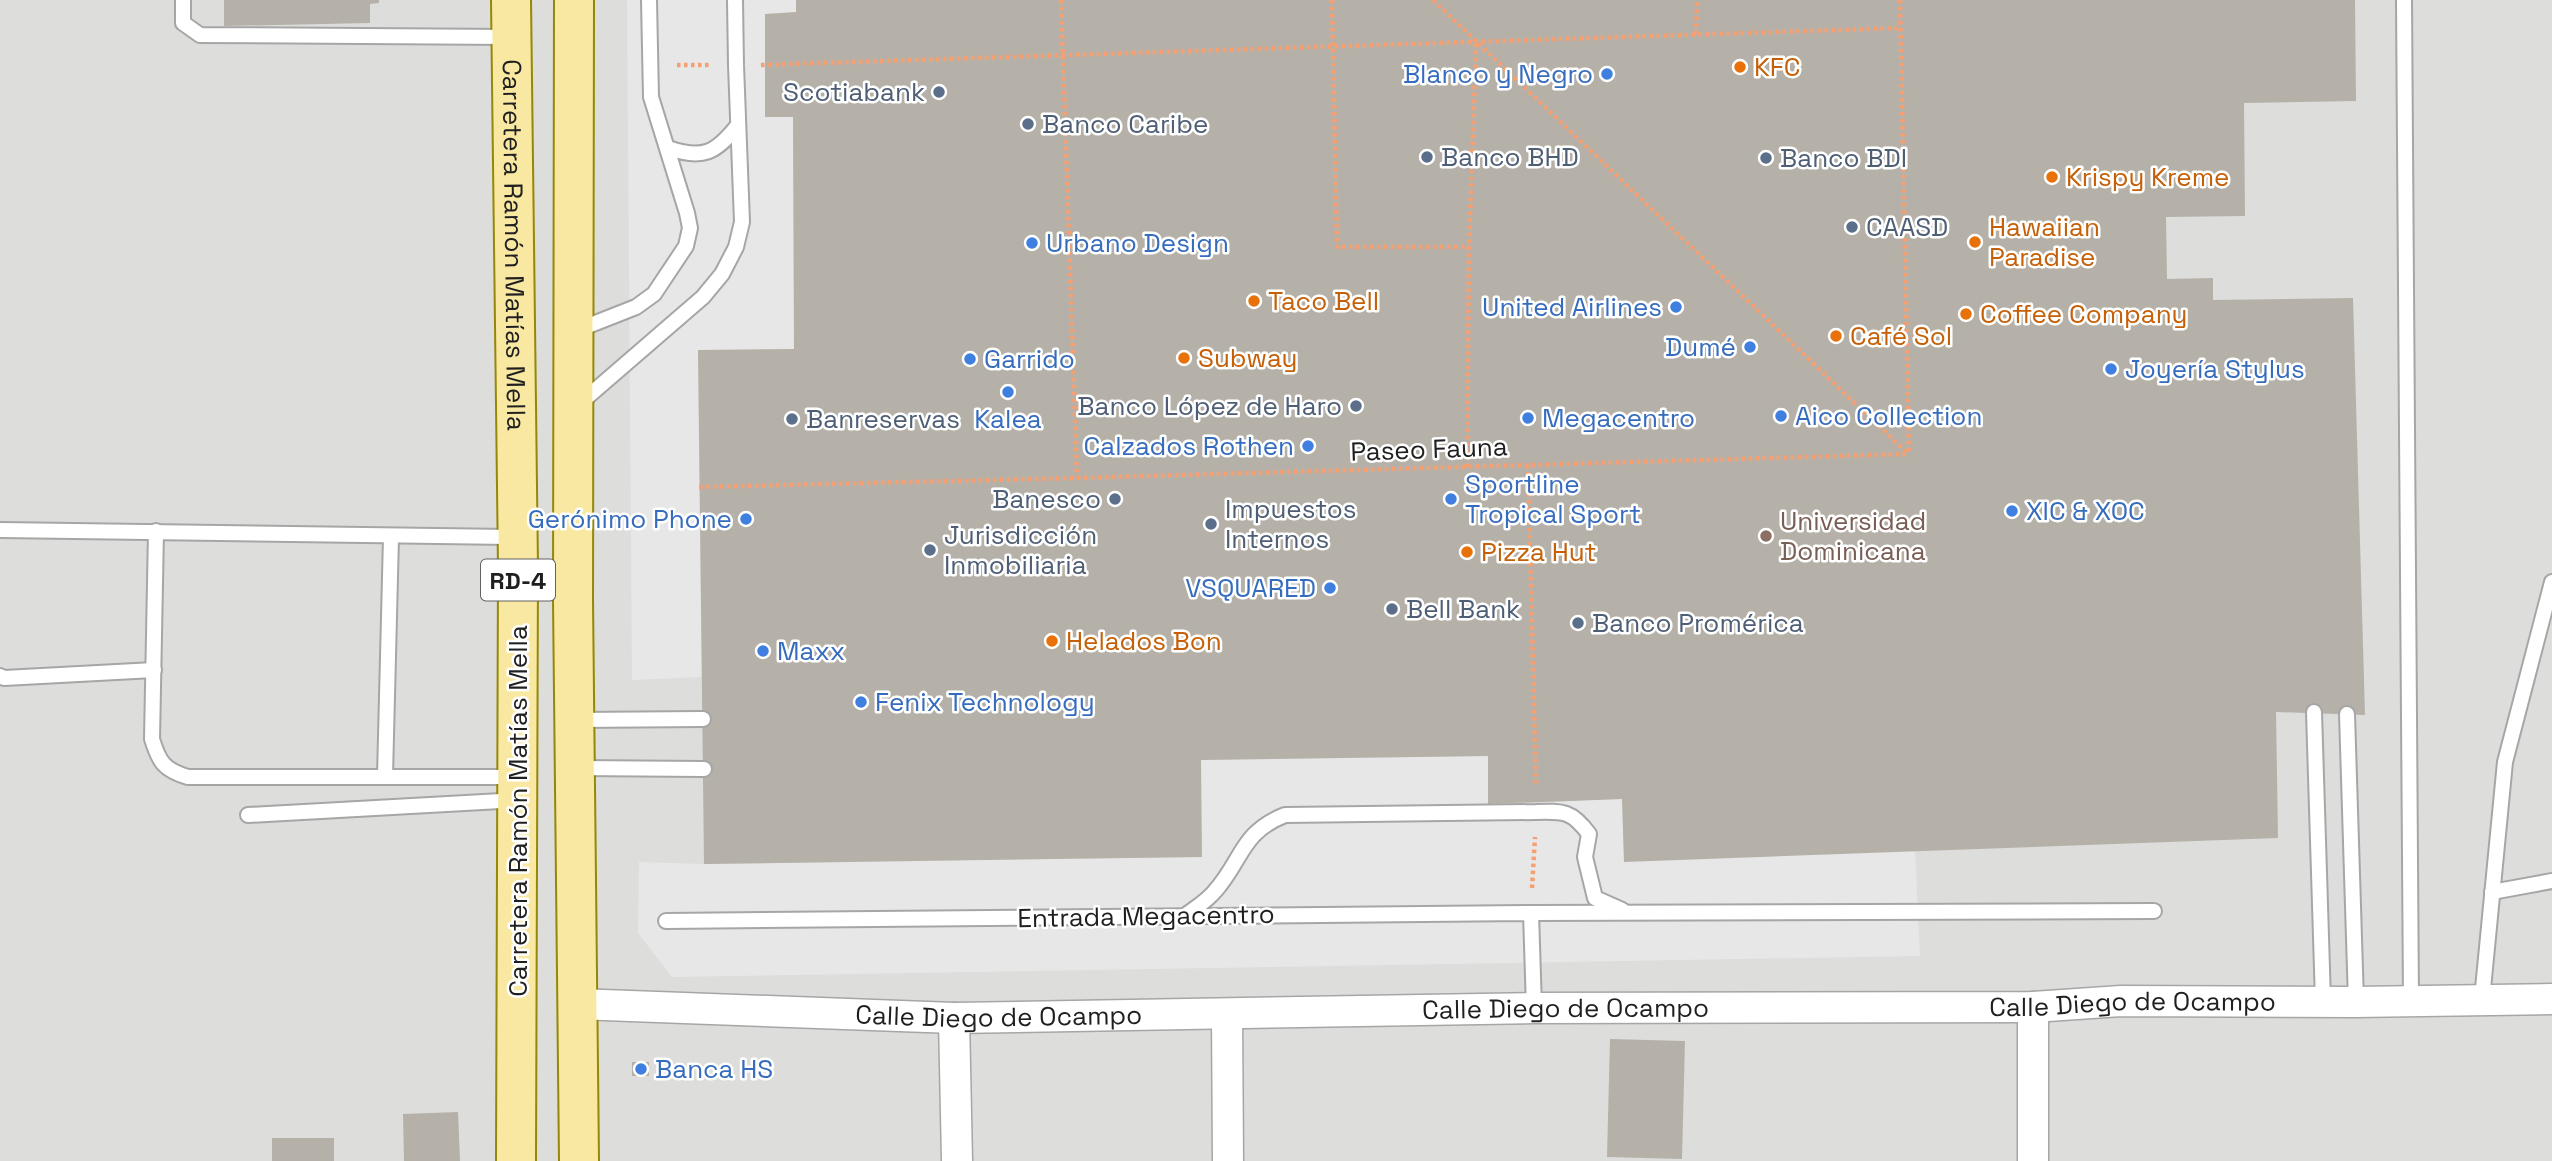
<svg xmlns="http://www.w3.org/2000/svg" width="2552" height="1161" font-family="'Space Grotesk',sans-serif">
	<rect width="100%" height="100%" fill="#f0efe6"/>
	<rect fill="#dddddc" x="0" y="0" width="2552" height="1161"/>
	<g fill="#e7e7e7">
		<path d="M627,0H796V12L765,14V117H793L794,349L698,351L702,677L632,680Z"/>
		<path d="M1488,756L1489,804L1622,799L1624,861L1915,850L1920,956L672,977L638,933L639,862L704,864L1201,857V760Z"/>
	</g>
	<g fill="#b5b1a8">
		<path d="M224,0H379V3L370,4V23L224,26Z"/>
		<path d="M796,0H2355L2356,101L2244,103L2245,216L2166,217L2167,279L2213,278V300L2353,298L2365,715L2276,712L2278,838L1624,862L1622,799L1488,804V756L1201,760L1202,857L704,864L698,350L794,349L793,117H765V14L796,12Z"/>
		<path d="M1610,1039L1685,1041L1682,1159L1607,1157Z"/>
		<rect x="632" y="1062" width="17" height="14"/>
		<path d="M458,1112L460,1161H404L403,1114Z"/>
		<rect x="272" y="1138" width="62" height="23"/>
	</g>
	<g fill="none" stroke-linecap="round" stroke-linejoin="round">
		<defs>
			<g id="lane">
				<path d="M183,0V23L200,35L509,37"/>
				<path d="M2404,0L2411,1001"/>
				<path d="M668,148C703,160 716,153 738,125"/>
				<path d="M575,331L636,307L654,294L686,246L690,228L687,213L651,97L649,0"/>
				<path d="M578,405L703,297L722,274L736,247L742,222L736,65L735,0"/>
				<path d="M0,530L517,537"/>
				<path d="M156,531L152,739C159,762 164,770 188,777H516"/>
				<path d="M0,676L4,678L154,670"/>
				<path d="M2314,712L2323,1001"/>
				<path d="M2347,714L2356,1002"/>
				<path d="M575,720L703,719"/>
				<path d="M576,768L704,769"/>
				<path d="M385,776L391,537"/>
				<path d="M248,815L517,800"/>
				<path d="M2492,892L2552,881"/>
				<path d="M1531,913L2154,911"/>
				<path d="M1185,916C1195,908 1207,901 1215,891C1242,861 1241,832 1285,815L1536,812C1564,811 1572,811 1589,834L1585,857L1595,898L1622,910"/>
				<path d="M666,921L1531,913L1534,1008"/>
				<path d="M2482,999L2505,762L2552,582"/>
			</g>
			<g id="street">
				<path id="s1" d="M577,1004L954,1018L1534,1008L2033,1007L2121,1001L2356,1002L2552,999"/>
				<path d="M2033,1007V1161"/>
				<path d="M1227,1015L1228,1161"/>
				<path d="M954,1018L957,1161"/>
			</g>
			<g id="primary">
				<path id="s2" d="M511,0L518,568L516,1161"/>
				<path d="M574,0L573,600L579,1161"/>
			</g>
		</defs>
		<use href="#lane" stroke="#a6a6a6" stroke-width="18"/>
		<use href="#street" stroke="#a6a6a6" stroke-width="33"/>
		<use href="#primary" stroke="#958806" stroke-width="42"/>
		<g stroke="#f59f72" stroke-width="4.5" stroke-dasharray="3.5 3.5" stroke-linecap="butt">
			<path d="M1061,0L1077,478"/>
			<path d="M1332,0L1337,247H1469"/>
			<path d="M1433,0L1908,454"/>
			<path d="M1900,0L1909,454"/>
			<path d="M1696,34L1697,0"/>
			<path d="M677,65H710"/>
			<path d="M761,65L1900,28"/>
			<path d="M1528,465L1536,786"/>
			<path d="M1467,467L1469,247L1476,43"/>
			<path d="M699,487L1077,478L1909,454"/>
			<path d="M1532,888L1535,837"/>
		</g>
		<use href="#lane" stroke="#fff" stroke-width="14"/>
		<use href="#street" stroke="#fff" stroke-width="30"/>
		<use href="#primary" stroke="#f8e8a2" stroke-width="38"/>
	</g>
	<g fill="#e8710a" stroke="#fff" stroke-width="2.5">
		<circle cx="1740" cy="67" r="7"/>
		<circle cx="2052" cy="177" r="7"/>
		<circle cx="1975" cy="242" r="7"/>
		<circle cx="1254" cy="301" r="7"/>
		<circle cx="1966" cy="314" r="7"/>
		<circle cx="1836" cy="336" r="7"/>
		<circle cx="1184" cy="358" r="7"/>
		<circle cx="1467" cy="552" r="7"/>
		<circle cx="1052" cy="641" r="7"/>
	</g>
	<g fill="#3f7fe0" stroke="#fff" stroke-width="2.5">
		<circle cx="1607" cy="74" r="7"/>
		<circle cx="1032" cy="243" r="7"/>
		<circle cx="1676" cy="307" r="7"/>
		<circle cx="1750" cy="347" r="7"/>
		<circle cx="970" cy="359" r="7"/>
		<circle cx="2111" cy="369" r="7"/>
		<circle cx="1008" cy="392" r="7"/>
		<circle cx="1781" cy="416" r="7"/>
		<circle cx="1528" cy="418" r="7"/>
		<circle cx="1308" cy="446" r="7"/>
		<circle cx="1451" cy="499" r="7"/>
		<circle cx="2012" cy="511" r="7"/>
		<circle cx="746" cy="519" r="7"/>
		<circle cx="1330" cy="588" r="7"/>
		<circle cx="763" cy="651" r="7"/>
		<circle cx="861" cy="702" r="7"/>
		<circle cx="641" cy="1069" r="7"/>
	</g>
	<g fill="#5c6f8a" stroke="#fff" stroke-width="2.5">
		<circle cx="939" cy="92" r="7"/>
		<circle cx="1028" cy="124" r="7"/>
		<circle cx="1427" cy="157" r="7"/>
		<circle cx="1766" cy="158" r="7"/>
		<circle cx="1852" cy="227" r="7"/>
		<circle cx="1356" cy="406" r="7"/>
		<circle cx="792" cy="419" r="7"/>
		<circle cx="1115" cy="499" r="7"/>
		<circle cx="1211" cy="524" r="7"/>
		<circle cx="930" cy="550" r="7"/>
		<circle cx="1392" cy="609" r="7"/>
		<circle cx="1578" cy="623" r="7"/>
	</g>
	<circle fill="#8d6e63" stroke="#fff" stroke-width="2.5" cx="1766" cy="536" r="7"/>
	<g text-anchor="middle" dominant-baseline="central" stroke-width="5" stroke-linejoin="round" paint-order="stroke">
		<rect fill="#fff" stroke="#626262" stroke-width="2" x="481" y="559.5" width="74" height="41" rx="5"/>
		<g font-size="24" font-weight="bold" fill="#1f1f1f">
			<text x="518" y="580">RD-4</text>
		</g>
		<g font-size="26" fill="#c56008" stroke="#fff" text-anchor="start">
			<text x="1754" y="67">KFC</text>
			<text x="2066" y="177">Krispy Kreme</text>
			<text x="1989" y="227">Hawaiian<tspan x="1989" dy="30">Paradise</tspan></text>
			<text x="1268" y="301">Taco Bell</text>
			<text x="1980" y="314">Coffee Company</text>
			<text x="1850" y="336">Café Sol</text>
			<text x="1198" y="358">Subway</text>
			<text x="1481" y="552">Pizza Hut</text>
			<text x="1066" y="641">Helados Bon</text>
		</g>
		<g font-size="26" fill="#366cbe" stroke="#fff" text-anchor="start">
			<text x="1593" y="74" text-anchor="end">Blanco y Negro</text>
			<text x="1046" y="243">Urbano Design</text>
			<text x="1662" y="307" text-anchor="end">United Airlines</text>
			<text x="1736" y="347" text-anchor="end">Dumé</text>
			<text x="984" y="359">Garrido</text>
			<text x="2125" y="369">Joyería Stylus</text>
			<text x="1795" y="416">Aico Collection</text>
			<text x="1542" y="418">Megacentro</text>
			<text x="1008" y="419" text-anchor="middle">Kalea</text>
			<text x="1294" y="446" text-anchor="end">Calzados Rothen</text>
			<text x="1465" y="484">Sportline<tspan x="1465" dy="30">Tropical Sport</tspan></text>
			<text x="2026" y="511">XIC &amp; XOC</text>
			<text x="732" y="519" text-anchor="end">Gerónimo Phone</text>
			<text x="1316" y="588" text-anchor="end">VSQUARED</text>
			<text x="777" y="651">Maxx</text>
			<text x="875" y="702">Fenix Technology</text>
			<text x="655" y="1069">Banca HS</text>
		</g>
		<g font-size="26" fill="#4e5e75" stroke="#fff" text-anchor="start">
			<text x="925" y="92" text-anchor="end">Scotiabank</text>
			<text x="1042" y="124">Banco Caribe</text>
			<text x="1441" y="157">Banco BHD</text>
			<text x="1780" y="158">Banco BDI</text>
			<text x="1866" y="227">CAASD</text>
			<text x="1342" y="406" text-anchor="end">Banco López de Haro</text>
			<text x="806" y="419">Banreservas</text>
			<text x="1101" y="499" text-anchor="end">Banesco</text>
			<text x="1225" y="509">Impuestos<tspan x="1225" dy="30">Internos</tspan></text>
			<text x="944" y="535">Jurisdicción<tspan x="944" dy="30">Inmobiliaria</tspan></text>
			<text x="1406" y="609">Bell Bank</text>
			<text x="1592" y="623">Banco Promérica</text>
		</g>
		<g font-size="26" fill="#1f1f1f" stroke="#fff">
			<text stroke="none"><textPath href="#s2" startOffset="245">Carretera Ramón Matías Mella</textPath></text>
			<text transform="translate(1429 449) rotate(-2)">Paseo Fauna</text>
			<text transform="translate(518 811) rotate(-90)">Carretera Ramón Matías Mella</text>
			<text transform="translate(1146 916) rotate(-1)">Entrada Megacentro</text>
			<text stroke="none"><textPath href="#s1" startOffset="1556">Calle Diego de Ocampo</textPath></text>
			<text stroke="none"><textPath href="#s1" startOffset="989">Calle Diego de Ocampo</textPath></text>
			<text stroke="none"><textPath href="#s1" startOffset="422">Calle Diego de Ocampo</textPath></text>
		</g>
		<g font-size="26" fill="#785e54" stroke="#fff" text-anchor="start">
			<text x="1780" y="521">Universidad<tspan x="1780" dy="30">Dominicana</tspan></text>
		</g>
	</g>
</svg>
